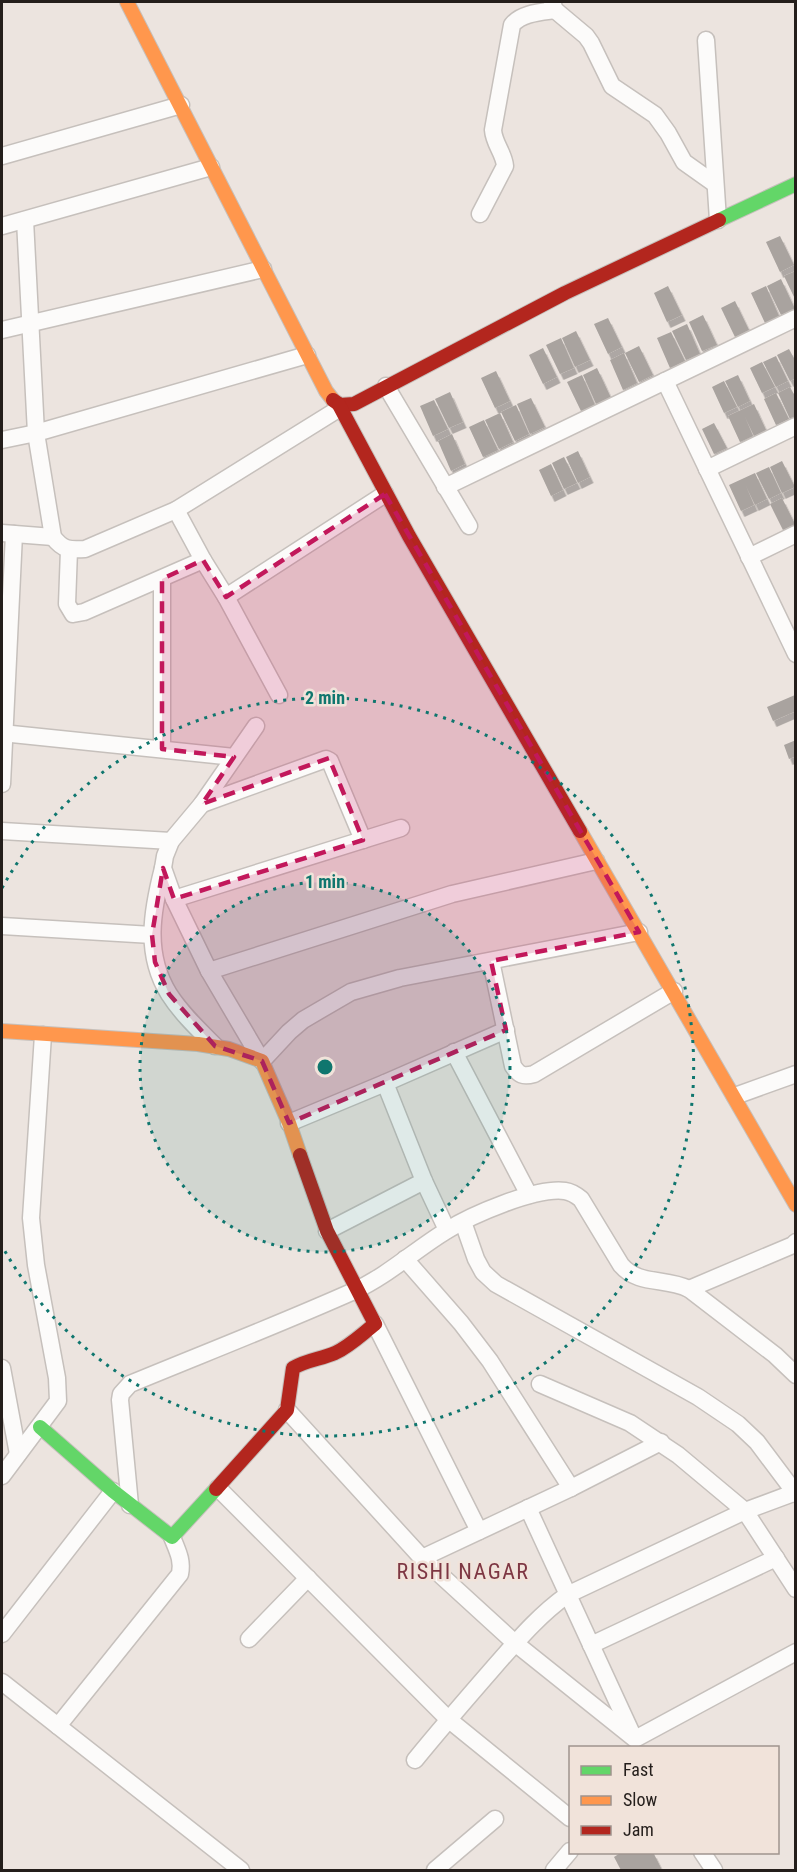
<svg xmlns="http://www.w3.org/2000/svg" width="797" height="1872" font-family="'Roboto Condensed',sans-serif">
	<defs>
		<filter id="shadow"><feDropShadow dx="3.5" dy="6" stdDeviation="0" flood-color="#0004"/></filter>
	</defs>
	<rect width="100%" height="100%" fill="#ece4df"/>
	<g fill="#a9a39f" filter="url(#shadow)">
		<path d="M780,236L794,265L780,272L766,242Z"/>
		<path d="M796,271V301L784,276Z"/>
		<path d="M781,279L795,309L781,315L767,286Z"/>
		<path d="M668,286L682,315L667,322L654,293Z"/>
		<path d="M766,286L779,316L765,323L751,293Z"/>
		<path d="M735,301L749,330L735,337L721,308Z"/>
		<path d="M703,315L717,345L702,351L689,322Z"/>
		<path d="M608,318L622,347L608,354L594,324Z"/>
		<path d="M687,324L700,354L686,360L672,331Z"/>
		<path d="M576,331L590,360L575,367L562,338Z"/>
		<path d="M671,332L685,361L670,368L657,338Z"/>
		<path d="M561,338L574,368L560,374L546,345Z"/>
		<path d="M639,346L653,375L639,382L625,353Z"/>
		<path d="M543,348L557,377L543,384L529,355Z"/>
		<path d="M789,349L796,362V378L790,381L777,355Z"/>
		<path d="M624,353L637,383L623,390L610,360Z"/>
		<path d="M776,356L788,381L776,387L763,362Z"/>
		<path d="M762,362L775,387L762,393L750,368Z"/>
		<path d="M597,368L611,398L596,404L583,375Z"/>
		<path d="M496,371L510,401L495,408L481,378Z"/>
		<path d="M582,375L595,405L581,411L567,382Z"/>
		<path d="M738,375L750,401L738,407L725,381Z"/>
		<path d="M724,381L737,407L724,413L712,387Z"/>
		<path d="M790,387L796,398V416L790,419L778,393Z"/>
		<path d="M450,392L463,422L449,428L435,399Z"/>
		<path d="M776,393L789,419L776,425L764,399Z"/>
		<path d="M531,398L545,427L530,434L517,404Z"/>
		<path d="M434,400L448,429L433,436L420,406Z"/>
		<path d="M754,404L766,430L754,436L745,417L753,436L740,442L728,416Z"/>
		<path d="M516,405L529,434L515,441L501,412Z"/>
		<path d="M500,413L513,442L499,449L485,420Z"/>
		<path d="M484,420L498,450L483,457L469,427Z"/>
		<path d="M714,423L727,448L714,454L702,429Z"/>
		<path d="M452,434L465,464L451,471L438,441Z"/>
		<path d="M578,451L590,477L578,483L566,457Z"/>
		<path d="M564,457L577,483L564,489L552,463Z"/>
		<path d="M782,461L795,487L782,493L770,467Z"/>
		<path d="M551,464L563,490L551,496L539,470Z"/>
		<path d="M769,467L781,493L769,499L756,473Z"/>
		<path d="M755,473L767,499L755,505L746,486L754,505L741,511L729,485Z"/>
		<path d="M782,498L795,524L783,530L770,504Z"/>
		<path d="M795,695L796,711L773,721L767,707Z"/>
		<path d="M796,740V756L789,759L784,745Z"/>
		<path d="M622,1852H653L662,1870H621L614,1857Z"/>
	</g>
	<g fill="none" stroke-linecap="round" stroke-linejoin="round">
		<defs>
			<g id="street">
				<path d="M552,2L555,10L586,36L591,43L612,86L655,115L668,133L684,162L715,184"/>
				<path d="M706,40L718,220"/>
				<path d="M2,156L181,105"/>
				<path d="M480,214L505,166C504,153 494,144 493,130L512,25C521,13 541,12 555,10"/>
				<path d="M25,220L36,433L53,537C63,550 69,550 85,549L176,510L340,408"/>
				<path d="M2,226L211,167"/>
				<path d="M2,330L263,269"/>
				<path d="M665,381L796,654"/>
				<path d="M386,386L469,526"/>
				<path d="M2,440L36,433L307,355"/>
				<path d="M707,469L796,426"/>
				<path d="M445,487L796,318"/>
				<path d="M176,510L203,560L226,597L279,695"/>
				<path d="M2,533L53,537"/>
				<path d="M69,550L67,604L73,614L84,612L203,560"/>
				<path d="M749,557L796,534"/>
				<path d="M226,597L385,494"/>
				<path d="M256,726L202,804L171,841L165,856L163,868L174,899L209,971L262,1061L289,1032L303,1020L351,992L400,978L639,932"/>
				<path d="M2,733L234,757"/>
				<path d="M162,749V579"/>
				<path d="M2,784L14,534"/>
				<path d="M202,804L326,759L330,761L332,766L363,840"/>
				<path d="M2,831L171,841"/>
				<path d="M163,868C152,911 144,954 169,994C181,1013 199,1030 215,1046"/>
				<path d="M174,899L401,828"/>
				<path d="M2,926L152,935"/>
				<path d="M491,961L513,1066C519,1075 523,1077 534,1074L674,991"/>
				<path d="M209,971L452,894L596,861"/>
				<path d="M454,1052L529,1195"/>
				<path d="M385,1083L424,1181L447,1230"/>
				<path d="M735,1096L796,1074"/>
				<path d="M289,1123L385,1083L506,1030"/>
				<path d="M463,1222L476,1259L483,1272L496,1284L698,1397L738,1424L757,1442L796,1494"/>
				<path d="M327,1231L424,1181"/>
				<path d="M405,1259L461,1323L490,1361L571,1488"/>
				<path d="M689,1289L793,1245L796,1242"/>
				<path d="M375,1324L479,1531"/>
				<path d="M2,1368L18,1454"/>
				<path d="M540,1384L630,1423L678,1455L745,1511L796,1589"/>
				<path d="M287,1410L422,1558L515,1643L635,1739L796,1652"/>
				<path d="M2,1476L58,1401L57,1378L36,1265L31,1218L43,1035"/>
				<path d="M218,1488L448,1719L570,1818"/>
				<path d="M130,1505L120,1400L121,1394L130,1384C205,1353 280,1324 354,1291C387,1276 415,1250 446,1231C471,1215 536,1187 565,1191C572,1192 576,1195 581,1199L621,1265C639,1286 665,1277 689,1289L775,1355L796,1375"/>
				<path d="M528,1508L633,1736"/>
				<path d="M422,1558L571,1488L661,1442"/>
				<path d="M2,1634L113,1491"/>
				<path d="M249,1639L308,1578"/>
				<path d="M591,1645L776,1558"/>
				<path d="M2,1682L241,1870"/>
				<path d="M58,1726L180,1574C183,1560 177,1550 172,1537"/>
				<path d="M415,1760C441,1728 468,1697 495,1666C518,1640 539,1615 567,1595L745,1511L796,1492"/>
				<path d="M702,1852L714,1870"/>
				<path d="M435,1870L495,1819"/>
				<path d="M554,1870L570,1851"/>
			</g>
			<g id="fast">
				<path d="M719,220L796,184"/>
				<path d="M40,1427L113,1491L172,1537L216,1489"/>
			</g>
			<g id="slow">
				<path d="M127,2L326,391L333,400"/>
				<path d="M580,831L796,1205"/>
				<path d="M2,1031L198,1044L229,1049L262,1061L289,1123L300,1155"/>
			</g>
			<g id="jam">
				<path d="M333,400L340,405L354,404L565,293L719,220"/>
				<path d="M339,405L409,536L580,831"/>
				<path d="M216,1489L287,1410L293,1368C306,1360 321,1359 335,1353C350,1346 362,1334 375,1324L327,1231L300,1155"/>
			</g>
		</defs>
		<use href="#street" stroke="#c6c0bc" stroke-width="19"/>
		<use href="#fast" stroke="#c6c0bc" stroke-width="16"/>
		<use href="#slow" stroke="#c6c0bc" stroke-width="16"/>
		<use href="#jam" stroke="#c6c0bc" stroke-width="16"/>
		<use href="#street" stroke="#fcfbfa" stroke-width="16"/>
		<use href="#fast" stroke="#63d668" stroke-width="14"/>
		<use href="#slow" stroke="#ff974d" stroke-width="14"/>
		<use href="#jam" stroke="#b3261e" stroke-width="14"/>
	</g>
	<path fill="#c2185b" fill-opacity="0.2" stroke="#c2185b" stroke-width="4.5" stroke-dasharray="12 8" stroke-linejoin="round" d="M385,494L639,932L491,961L506,1030L289,1123L262,1061L215,1046L169,994L155,962L152,935L163,868L174,899L363,840L329,758L202,804L234,757L162,749V579L203,560L226,597Z"/>
	<circle cx="325" cy="1067" r="185" fill="#0f766e" fill-opacity=".12"/>
	<g fill="none" stroke="#0f766e" stroke-width="3" stroke-dasharray="3 6">
		<circle cx="325" cy="1067" r="185"/>
		<path d="M2 888A369 369 0 1 1 2 1246"/>
	</g>
	<g text-anchor="middle" dominant-baseline="central" stroke-width="5" stroke-linejoin="round" paint-order="stroke">
		<g font-size="22" letter-spacing="1.5" fill="#7e3743" stroke="#f1e3da">
			<text x="463" y="1571">RISHI NAGAR</text>
		</g>
	</g>
	<circle cx="325" cy="1067" r="9" fill="#0f766e" stroke="#f1e3da" stroke-width="3"/>
	<g font-size="18" text-anchor="middle" font-weight="bold" fill="#0f766e" stroke="#f1e3da" stroke-width="5" stroke-linejoin="round" paint-order="stroke">
		<text x="325" y="704">2 min</text>
		<text x="325" y="888">1 min</text>
	</g>
	<rect width="797" height="1872" fill="none" stroke="#241e1b" stroke-width="6"/>
	<rect x="569" y="1746" width="210" height="108" fill="#f1e3da" stroke="#9f948e" stroke-width="1.5"/>
	<rect x="581" y="1766" width="30" height="9" fill="#63d668" stroke="#9f948e" stroke-width="1.5"/>
	<text x="623" y="1776" font-size="18" fill="#241e1b">Fast</text>
	<rect x="581" y="1796" width="30" height="9" fill="#ff974d" stroke="#9f948e" stroke-width="1.5"/>
	<text x="623" y="1806" font-size="18" fill="#241e1b">Slow</text>
	<rect x="581" y="1826" width="30" height="9" fill="#b3261e" stroke="#9f948e" stroke-width="1.5"/>
	<text x="623" y="1836" font-size="18" fill="#241e1b">Jam</text>
</svg>
